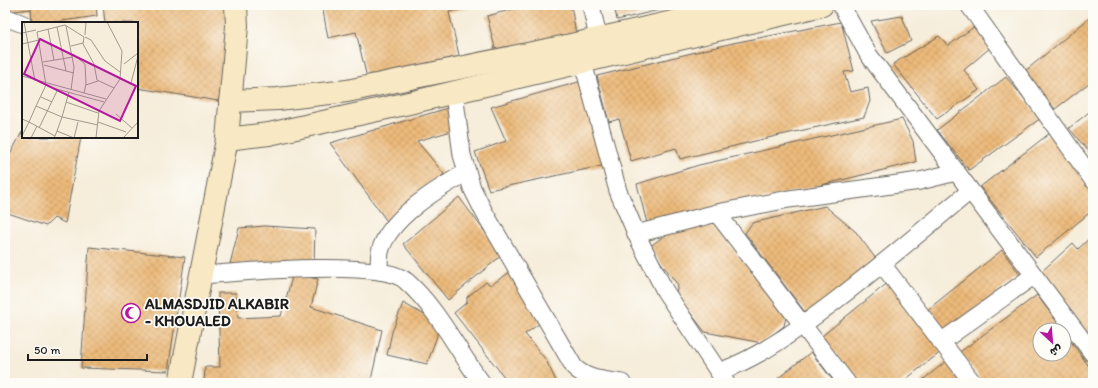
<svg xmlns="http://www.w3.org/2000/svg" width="1098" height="388" font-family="Itim,'Playpen Sans Arabic',sans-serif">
	<defs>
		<pattern id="building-cross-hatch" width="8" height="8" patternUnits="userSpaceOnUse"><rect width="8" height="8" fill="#ecba7a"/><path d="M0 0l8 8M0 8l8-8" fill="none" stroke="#ca9f69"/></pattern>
	</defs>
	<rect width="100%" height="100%" fill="#fdfcf7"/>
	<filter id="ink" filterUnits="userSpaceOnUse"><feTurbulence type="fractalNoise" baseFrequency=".025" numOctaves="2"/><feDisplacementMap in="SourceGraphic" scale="8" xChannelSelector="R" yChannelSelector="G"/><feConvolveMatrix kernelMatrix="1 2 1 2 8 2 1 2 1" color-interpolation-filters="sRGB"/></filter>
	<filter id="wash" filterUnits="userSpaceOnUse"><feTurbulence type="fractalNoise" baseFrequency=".012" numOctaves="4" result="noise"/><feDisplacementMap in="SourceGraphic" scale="16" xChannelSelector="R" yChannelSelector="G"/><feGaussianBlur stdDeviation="0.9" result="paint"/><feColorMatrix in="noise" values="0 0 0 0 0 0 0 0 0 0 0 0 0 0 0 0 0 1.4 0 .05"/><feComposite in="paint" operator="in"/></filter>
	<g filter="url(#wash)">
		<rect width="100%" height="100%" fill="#f6edda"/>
		<g id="blocks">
			<g fill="url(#building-cross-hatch)">
				<path d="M5,5H96L97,16L48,23H32L31,9L14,11L5,10Z"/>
				<path d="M103,5H231L225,102L137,88V23H105Z"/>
				<path d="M322,5H477V6L449,12L460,59L367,78L356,32L328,38Z"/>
				<path d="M521,5H571L576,34L496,52L487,16L522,7Z"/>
				<path d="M614,5H675L676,6L617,20Z"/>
				<path d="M1093,15V80L1055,109L1024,72Z"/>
				<path d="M902,16L911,41L887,53L871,21Z"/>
				<path d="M841,22L854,71L844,72L850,92L868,88L870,101L864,117L776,136L680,159L676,148L631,161L619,119L609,122L597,76L733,43Z"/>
				<path d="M975,26L991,47L964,70L979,90L937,119L893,64L939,36L948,46Z"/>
				<path d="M1006,77L1041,118L969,170L937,130Z"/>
				<path d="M582,81L606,165L489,190L475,152L506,141L491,107Z"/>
				<path d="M448,108L455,130L417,141L444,174L389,224L330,143Z"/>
				<path d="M1093,109V157L1069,128Z"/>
				<path d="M902,119L913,141L916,162L648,227L637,184L699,165Z"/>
				<path d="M22,132L23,137H81L65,223L54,218L46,226L5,212V164Z"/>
				<path d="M1050,133L1093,192V210L1036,257L980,187Z"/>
				<path d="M459,197L502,255L448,300L403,244Z"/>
				<path d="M825,206L856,232L879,263L808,316L745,233L752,223Z"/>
				<path d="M711,220L786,317L784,326L762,343L705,332L676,294L678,285L649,247L667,234Z"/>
				<path d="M265,226L315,229L314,264H230L239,228Z"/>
				<path d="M1093,235V342L1041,272L1073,243L1078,249Z"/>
				<path d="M89,247L185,257L168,371L81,368Z"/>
				<path d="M1002,250L1020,275L946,334L926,311Z"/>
				<path d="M510,272L543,321L525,334L546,360L557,383H497L505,378L454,313L467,302V297L486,282L491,285Z"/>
				<path d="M293,274L318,279L311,307L382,330L371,380L379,383H204L205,367H220L218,293H236L238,318L281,316Z"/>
				<path d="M890,281L942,351L901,383H857L822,336Z"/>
				<path d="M1037,295L1063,330H1040V354H1064V332L1093,372V383H984L960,352Z"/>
				<path d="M403,303L435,321L437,336L427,364L387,355L392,332Z"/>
				<path d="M811,352L835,383H772Z"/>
				<path d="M949,359L967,383H919Z"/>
			</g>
		</g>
	</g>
	<g filter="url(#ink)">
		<use href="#blocks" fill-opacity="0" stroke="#68655e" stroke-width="1"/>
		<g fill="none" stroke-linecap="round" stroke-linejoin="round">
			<defs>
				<g id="street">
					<path d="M591,5L598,38"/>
					<path d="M841,5L868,54L1093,354"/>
					<path d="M969,5L1093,180"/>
					<path d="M5,17L23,24"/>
					<path d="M583,63L618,191L639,240L665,291L726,383"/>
					<path d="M454,93L462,155L472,188L484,212L574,367C587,380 604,380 622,383"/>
					<path d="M717,213L789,199L920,181L956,172"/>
					<path d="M636,234L717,213L847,383"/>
					<path d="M882,264L973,383"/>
					<path d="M379,271C379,265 379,258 380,252C388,218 439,188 467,172"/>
					<path d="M202,275C239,272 382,259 406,281C438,309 457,350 482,383"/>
					<path d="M941,342L1033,276"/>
					<path d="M719,372C762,356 798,329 835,301C881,266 925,228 970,191"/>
				</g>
				<g id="secondary">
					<path d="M230,101L278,99L347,91L562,47L747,5"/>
					<path d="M227,139L269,134L409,103L822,5"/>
					<path d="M180,383L227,139L237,26L236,5"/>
				</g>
			</defs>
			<use href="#street" stroke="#68655e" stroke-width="19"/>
			<use href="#secondary" stroke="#68655e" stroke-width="24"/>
			<use href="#street" stroke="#fff" stroke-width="17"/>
			<use href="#secondary" stroke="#f8e8c3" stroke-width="22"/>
		</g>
	</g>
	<defs>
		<symbol id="mosque-ring" viewBox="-11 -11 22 22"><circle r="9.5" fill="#fdfcf7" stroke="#b5179e" stroke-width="1.5"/><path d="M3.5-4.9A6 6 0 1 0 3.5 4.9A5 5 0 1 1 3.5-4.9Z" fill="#b5179e"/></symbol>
	</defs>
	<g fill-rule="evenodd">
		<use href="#mosque-ring" x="120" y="302" width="22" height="22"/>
	</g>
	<g text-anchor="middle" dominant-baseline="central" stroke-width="3.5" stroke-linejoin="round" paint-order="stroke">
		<g font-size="15" font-weight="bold" fill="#1c1c1c" stroke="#fdfcf7" text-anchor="start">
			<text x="145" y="304">ALMASDJID ALKABIR<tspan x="145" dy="17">- KHOUALED</tspan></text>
		</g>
	</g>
	<g transform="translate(22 22)">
		<rect width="116" height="116" fill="#f6edda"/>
		<path fill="none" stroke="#9f998e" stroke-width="1" d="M2,0L13,59M85,0L100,29L98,57M44,4L52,45L49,68M35,5L44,49L52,51M26,7L32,38M0,11L14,8M63,13L64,0M63,15L69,18L83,39L98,50M0,22L17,18M49,24L61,21M51,32L63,42L64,62L62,71M21,40L51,35M102,42L116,31M22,43L44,49M0,54L84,77M109,61L116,34M64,63L76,59M31,66L82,80M47,70L40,95L76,103M19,75L30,80M44,80L76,91M14,84L24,63L15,10L43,3L62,15L61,22L72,42L75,58L92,66M94,92L110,106M0,97L7,100L0,114M76,100L104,110M17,106L36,67M35,109L52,116M9,116L15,104M32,116L33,114L35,109L40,95L14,84L7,100L33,114M52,116L56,100M74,116L77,89L98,57L116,64M101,116L116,100"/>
		<path fill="#b5179e" fill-opacity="0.15" stroke="#b5179e" stroke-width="2" d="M18,17L114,64L98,99L2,52Z"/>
		<rect width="116" height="116" fill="none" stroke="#1c1c1c" stroke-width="2"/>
	</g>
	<rect width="1098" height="388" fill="none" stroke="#fdfcf7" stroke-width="20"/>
	<g transform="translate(1052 342) rotate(154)"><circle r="19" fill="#fdfcf7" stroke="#a3a29f"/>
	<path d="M0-3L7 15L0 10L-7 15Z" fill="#b5179e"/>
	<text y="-6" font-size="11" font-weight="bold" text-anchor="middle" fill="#1c1c1c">ش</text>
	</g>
	<path d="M28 354v6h119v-6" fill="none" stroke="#1c1c1c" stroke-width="2"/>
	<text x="34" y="354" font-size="12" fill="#1c1c1c" stroke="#fdfcf7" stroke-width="3" paint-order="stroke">50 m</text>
</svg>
